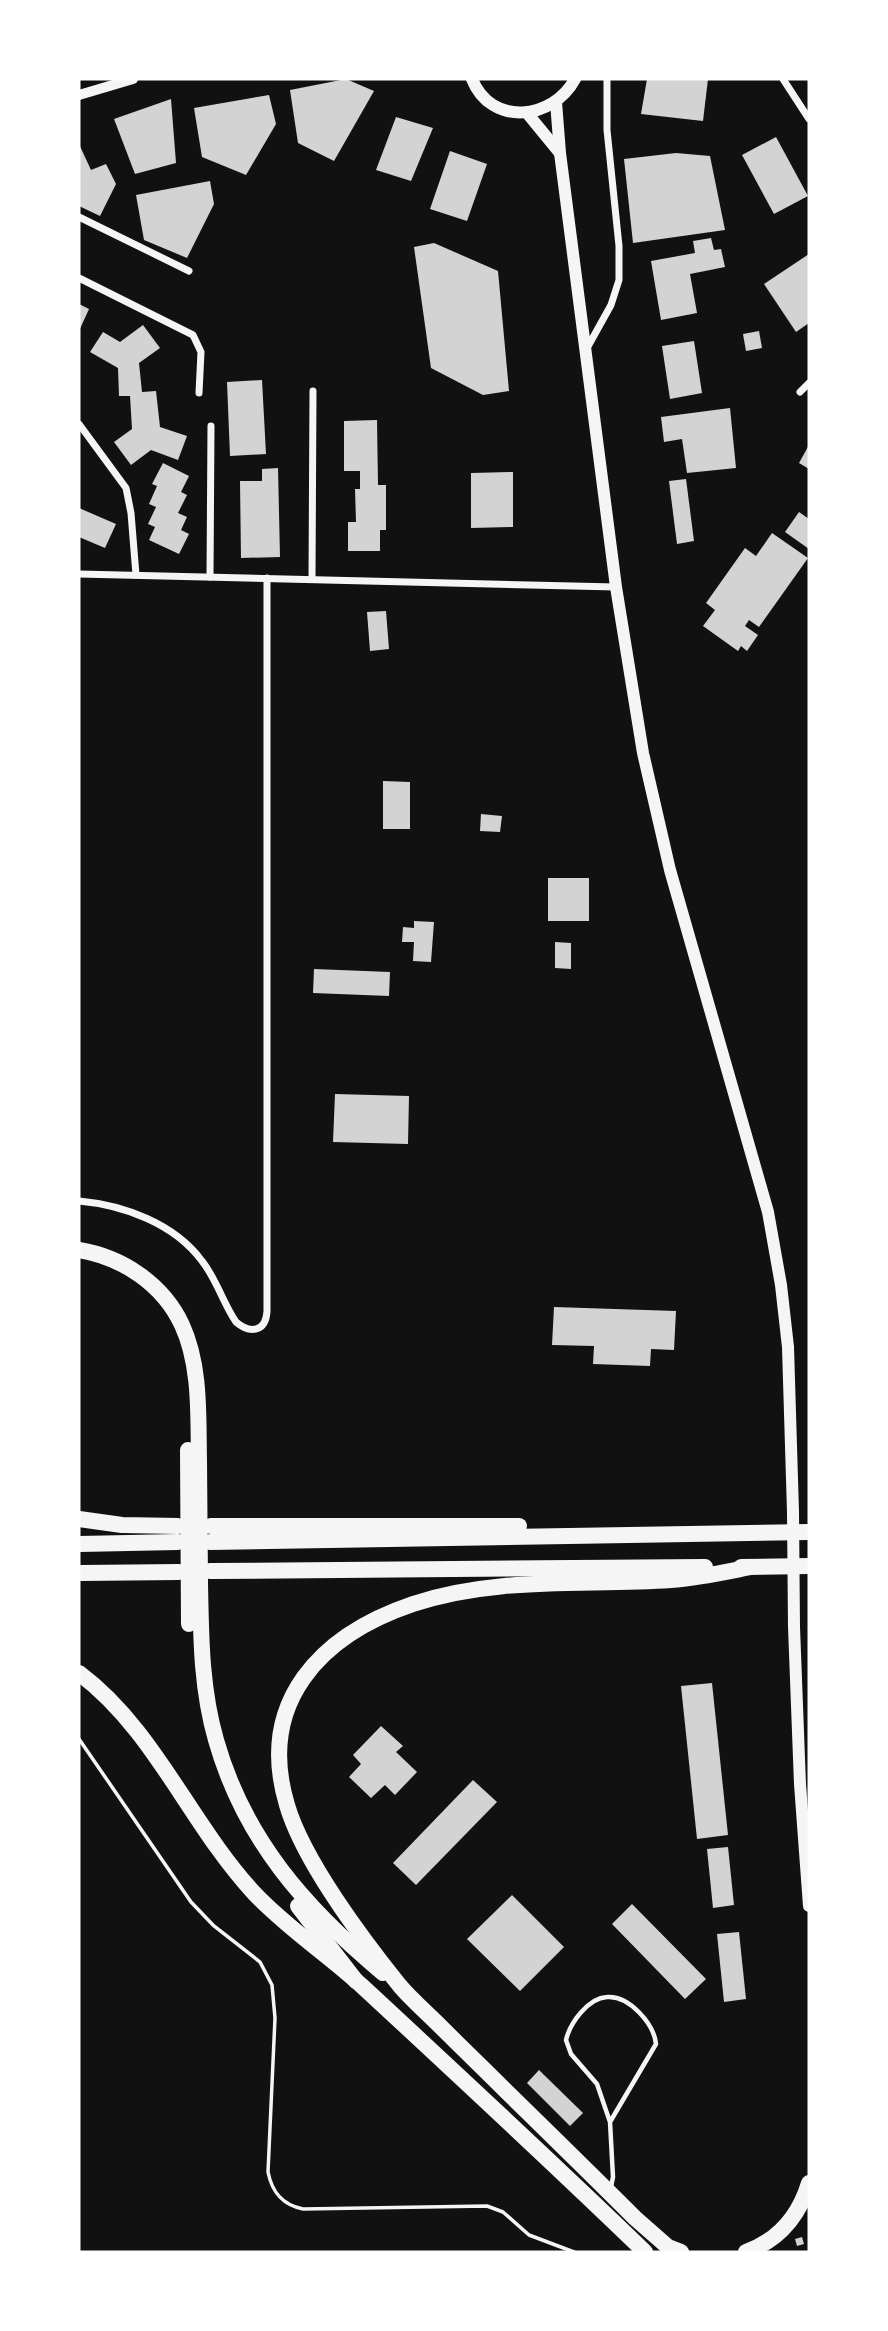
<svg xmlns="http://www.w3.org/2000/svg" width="888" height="2331" font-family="Signika,sans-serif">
	<rect width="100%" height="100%" fill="#111"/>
	<g fill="#d3d3d3">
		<path d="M346,79L374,91L334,161L298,143L290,90Z"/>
		<path d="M647,79H708L703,121L641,114Z"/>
		<path d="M269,95L276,124L246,175L202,157L194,108Z"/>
		<path d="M171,99L176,163L135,174L114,119Z"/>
		<path d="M396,117L433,128L411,181L376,170Z"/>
		<path d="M776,137L808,196L774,214L742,155Z"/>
		<path d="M79,144L91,170L106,164L116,184L100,216L79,206Z"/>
		<path d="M450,151L487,164L467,221L430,209Z"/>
		<path d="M676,153L710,156L725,230L633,243L624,159Z"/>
		<path d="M210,181L214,204L187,258L144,240L136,195Z"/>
		<path d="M711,238L714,250L721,249L725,267L690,274L697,313L661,320L651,261L695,253L693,241Z"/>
		<path d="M434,243L498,271L509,391L483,395L431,368L414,247Z"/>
		<path d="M809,254V323L796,332L764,284Z"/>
		<path d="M79,304L89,309L79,331Z"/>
		<path d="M143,325L160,348L139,363L142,392L156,391L160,427L187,436L178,460L151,450L131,465L114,442L132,429L130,396H119L118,368L90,352L103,332L120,342Z"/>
		<path d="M759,331L762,348L746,351L743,334Z"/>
		<path d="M694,341L702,393L670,399L662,346Z"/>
		<path d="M262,380L266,454L230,456L227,382Z"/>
		<path d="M730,408L736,468L687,473L682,439L664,442L661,417Z"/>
		<path d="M377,420L378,485H386V530H380V551H348V522H356L355,489H360V471H344V421Z"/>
		<path d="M809,445V469L799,463Z"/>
		<path d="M163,463L189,476L181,492L187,495L178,513L187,517L181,530L189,534L179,554L149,540L155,527L148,524L156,507L149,504L157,486L152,484Z"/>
		<path d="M278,468L280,557L241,558L240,481H262V469Z"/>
		<path d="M513,472V527L471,528V473Z"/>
		<path d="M686,479L694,541L677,544L669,481Z"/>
		<path d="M79,508L116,524L105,548L79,537Z"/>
		<path d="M799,512L809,519V549L785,532Z"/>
		<path d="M772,533L808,558L759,627L749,620L745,626L758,635L747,651L741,646L738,651L703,626L715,610L706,603L745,548L756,556Z"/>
		<path d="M386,611L389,649L370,651L367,612Z"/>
		<path d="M383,781L410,782V829H383Z"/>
		<path d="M481,814L502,816L500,832L480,831Z"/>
		<rect x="548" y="878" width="41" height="43"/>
		<path d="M414,921L434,922L431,962L413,961L414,942H402L403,927L414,928Z"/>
		<path d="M555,942L571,943V969L555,968Z"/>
		<path d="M314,969L390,972L389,996L313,993Z"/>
		<path d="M335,1094L409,1096L408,1144L333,1142Z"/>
		<path d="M554,1307L676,1311L674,1350L651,1349L650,1366L593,1364L594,1346L552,1345Z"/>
		<path d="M712,1683L728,1835L697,1839L681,1686Z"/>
		<path d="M381,1726L403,1746L396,1752L417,1772L395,1795L385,1785L371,1798L349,1777L361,1764L353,1755Z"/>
		<path d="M473,1780L497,1802L416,1885L393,1863Z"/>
		<path d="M728,1847L734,1905L713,1908L707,1849Z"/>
		<path d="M512,1895L564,1947L520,1991L467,1939Z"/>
		<path d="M632,1904L706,1979L685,1999L612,1924Z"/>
		<path d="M739,1932L746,1999L724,2002L717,1934Z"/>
		<path d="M539,2070L583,2113L570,2126L527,2083Z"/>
		<path d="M802,2237L804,2244L797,2246L795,2239Z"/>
	</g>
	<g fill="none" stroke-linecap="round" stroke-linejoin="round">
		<path stroke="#f5f5f5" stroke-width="3.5" d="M79,1739L191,1902L213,1925L260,1962L272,1985L275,2018L268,2172C272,2192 282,2205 303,2209L487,2206L503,2212L529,2235L574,2252"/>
		<path stroke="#f5f5f5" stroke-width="4.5" d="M610,2122L597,2084L571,2054L566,2040C570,2023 588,1998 607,1997C629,1995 654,2024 656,2044L610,2122L613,2177L611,2187"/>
		<g stroke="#f5f5f5" stroke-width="7">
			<path d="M783,79L809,119"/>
			<path d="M79,217L189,271"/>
			<path d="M79,278L193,335L201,352L199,393"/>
			<path d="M586,350L611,305L619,280V246L607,130V79"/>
			<path d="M800,392L809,383"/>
			<path d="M79,424L126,488L131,513L136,575"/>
			<path d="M79,574L616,587"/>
			<path d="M210,577L211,426"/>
			<path d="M312,579L313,391"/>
			<path d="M79,1201C123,1205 174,1223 202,1261C217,1280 223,1303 236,1322C250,1334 266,1332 267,1311V578"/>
		</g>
		<path stroke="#f5f5f5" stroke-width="10" d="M79,95L133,79"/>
		<g stroke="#f5f5f5" stroke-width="12">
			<path d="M472,79C491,127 553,120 575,79"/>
			<path d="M556,102L560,153L616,587L643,753L670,870L768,1212L781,1285L788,1347L793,1512L794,1627L800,1784L809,1906"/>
			<path d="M527,113L559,152"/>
		</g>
		<g stroke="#f5f5f5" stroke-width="16">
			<path d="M79,1250C122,1257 163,1284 182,1325C201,1366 198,1416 199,1461C199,1501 200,1542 200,1582C201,1636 201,1688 216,1740C244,1839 305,1908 383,1973"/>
			<path d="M188,1450L189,1624"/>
			<path d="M79,1519L122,1525L178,1526"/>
			<path d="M211,1526H519"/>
			<path d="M210,1542L809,1532"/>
			<path d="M79,1544L178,1542"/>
			<path d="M741,1567L809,1566"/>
			<path d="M210,1571L705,1567"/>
			<path d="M79,1573L179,1572"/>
			<path d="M79,1673C155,1730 190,1824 254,1893C287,1928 327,1954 362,1986C457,2074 552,2162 645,2252"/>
			<path d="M298,1906L356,1981"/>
			<path d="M681,2252L668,2247L635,2218C593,2176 550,2134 507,2092C484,2069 460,2046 437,2023C425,2011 411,1999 400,1986C363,1940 303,1860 287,1805C256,1702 321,1635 413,1604C497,1576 584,1586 671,1580C698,1578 725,1572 751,1567"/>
			<path d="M746,2252C779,2240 799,2216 809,2183"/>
		</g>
	</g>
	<rect width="888" height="2331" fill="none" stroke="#ffffff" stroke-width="161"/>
</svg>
